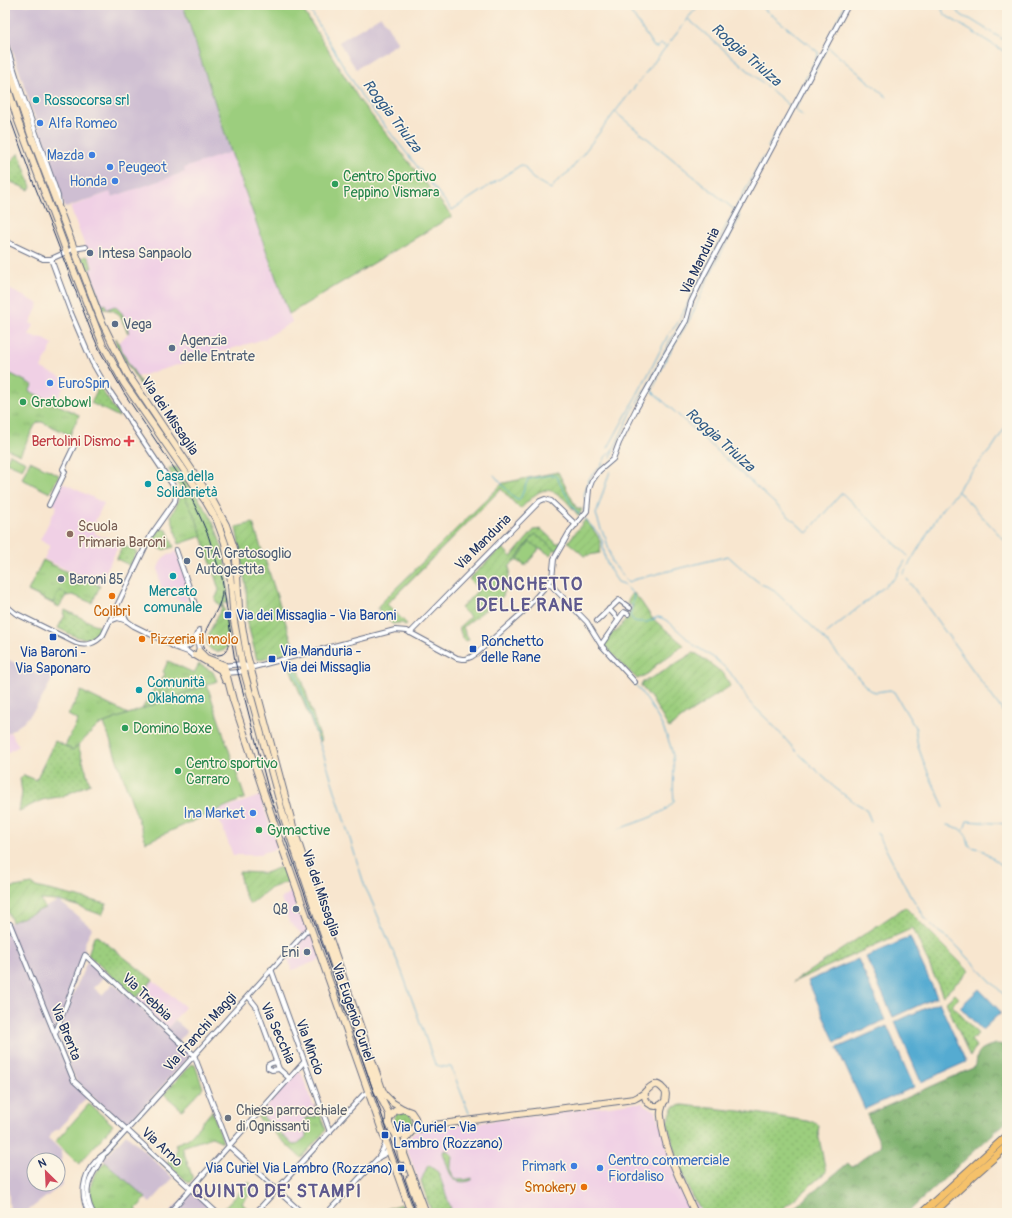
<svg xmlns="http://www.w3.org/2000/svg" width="1012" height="1218" font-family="Pangolin,sans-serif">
	<defs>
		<pattern id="grass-dots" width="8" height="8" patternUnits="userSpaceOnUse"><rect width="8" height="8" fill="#9cce7e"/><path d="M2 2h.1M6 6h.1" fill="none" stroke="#86b16f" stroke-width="1.8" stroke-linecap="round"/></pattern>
		<pattern id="forest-crowns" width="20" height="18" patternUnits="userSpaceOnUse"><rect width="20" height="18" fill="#7db16d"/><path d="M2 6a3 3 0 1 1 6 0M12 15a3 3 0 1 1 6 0" fill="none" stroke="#66905d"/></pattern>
		<pattern id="park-tufts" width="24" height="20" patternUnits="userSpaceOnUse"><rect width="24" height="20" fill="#9cce7e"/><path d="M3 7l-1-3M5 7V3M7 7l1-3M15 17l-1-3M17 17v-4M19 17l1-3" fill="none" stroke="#86b16f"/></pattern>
		<pattern id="garden-furrows" width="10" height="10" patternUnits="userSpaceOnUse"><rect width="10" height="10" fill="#9cce7e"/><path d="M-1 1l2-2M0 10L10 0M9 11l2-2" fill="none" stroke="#86b16f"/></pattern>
	</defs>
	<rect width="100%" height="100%" fill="#fcf5e5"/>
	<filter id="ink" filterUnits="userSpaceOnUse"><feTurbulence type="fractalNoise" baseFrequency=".025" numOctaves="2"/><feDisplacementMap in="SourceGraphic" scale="8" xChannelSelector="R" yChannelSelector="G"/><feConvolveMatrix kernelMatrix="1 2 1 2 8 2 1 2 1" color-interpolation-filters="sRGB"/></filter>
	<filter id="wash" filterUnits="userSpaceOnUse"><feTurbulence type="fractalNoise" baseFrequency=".012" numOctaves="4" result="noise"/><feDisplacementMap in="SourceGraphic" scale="16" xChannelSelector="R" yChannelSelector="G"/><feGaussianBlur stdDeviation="0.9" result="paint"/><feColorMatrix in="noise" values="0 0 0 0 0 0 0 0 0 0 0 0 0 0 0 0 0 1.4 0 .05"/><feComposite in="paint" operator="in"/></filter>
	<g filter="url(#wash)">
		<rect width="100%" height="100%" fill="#f8e6cf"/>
		<g fill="#f0d0e5">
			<path d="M231,152L292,322L264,339L137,377L118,344L129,332L122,313L116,308L107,309L102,305L89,269L93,267L70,207L110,192L112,197L184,172L183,168Z"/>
			<path d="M5,287L39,304L30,323L34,325L29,335L38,339L40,337L53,344L41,368L67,380L56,403L29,391L32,385L5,371Z"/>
			<path d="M61,482L104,503L95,521L99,523L94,533L103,538L104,536L120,543L99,585L44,559L50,545L40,540L57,506L51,503Z"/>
			<path d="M176,550L189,589L186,590L187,603L163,593L159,580L158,568L162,559L167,555L173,554Z"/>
			<path d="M10,732L19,746L5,754V736Z"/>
			<path d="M260,796L278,848L257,855H233L216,811Z"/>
			<path d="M296,888L322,959L292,970L286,953L303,935L289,922L281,899Z"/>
			<path d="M153,980L185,1007L166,1030L135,1000Z"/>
			<path d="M298,1071L301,1072L313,1105H316V1117L305,1118L306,1137L297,1144L293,1145L260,1114Z"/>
			<path d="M632,1103H642L656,1111L689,1201L697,1203L702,1213H432L423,1188V1183L419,1180L408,1153L406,1146L407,1140L414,1133L421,1130Z"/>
		</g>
		<g fill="#cebed2" fill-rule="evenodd">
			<path d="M5,5H183L231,152L184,168L185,172L112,197L110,192L65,208L5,28Z"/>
			<path d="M381,16L398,43L356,69L339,42Z"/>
			<path d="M5,658L39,675L53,666L57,670L42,698L34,710L24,722L5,735Z"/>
			<path d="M59,901L92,928L84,945L85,955L55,1034L74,1081L89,1095L59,1129L54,1131L48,1138L61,1150L63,1184L25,1213H10L5,1142V925ZM34,1160H58V1184H34Z"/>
			<path d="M89,961L105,975L94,988L102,995L113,983L191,1054L128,1124H125L91,1095L76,1080L56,1034L87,962Z"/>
			<path d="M175,1020L187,1031L179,1041L166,1030Z"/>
			<path d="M126,1134L173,1178L150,1203L103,1160Z"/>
			<path d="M191,1189L217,1213H169Z"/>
		</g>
		<g fill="url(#grass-dots)" stroke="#5c7e6e">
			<path d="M19,153L31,187L29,190L9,181L7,184L8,186L6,188H5C5,171 7,164 19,153Z"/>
			<path d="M86,256L89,258L92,268L89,269L102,305L105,304L107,309L115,306L122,313L129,332L128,333L119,314L112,310L101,309L81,258Z"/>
			<path d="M116,338L127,361L149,396L147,395L122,356L116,344Z"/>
			<path d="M99,386L119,416V417L91,403Z"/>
			<path d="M177,467L209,514L216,529L223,550L226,565L228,603H223L221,607L215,600L219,590C206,546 195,510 169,470L170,468Z"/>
			<path d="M160,529H165L167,530L174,547L162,550L150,544L157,532Z"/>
			<path d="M535,533L555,549L550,555L541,549H539L525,566L518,561H513Z"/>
			<path d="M123,545L137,552L129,567V565L117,559Z"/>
			<path d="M59,590L67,594L59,607L28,591L53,603Z"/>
			<path d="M65,610L100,627C90,648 73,635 58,628L65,615L63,614Z"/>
			<path d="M297,663L321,741L319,742L289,665Z"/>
			<path d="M55,741L73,750L78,745L90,784L63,796L42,800L19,811L22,793L20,779L24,775L36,780Z"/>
			<path d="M905,907L969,971L943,996L913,928L793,982Z"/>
			<path d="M97,936L153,980L136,998L88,955L94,937Z"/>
			<path d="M955,994L959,998L952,1005L978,1034L971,1040L976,1046L970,1057L946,1002Z"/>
			<path d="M682,1105L749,1112L813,1122L819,1125L818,1133L826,1172L787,1205L779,1213H702L697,1203L692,1197L680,1167L667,1122L674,1107Z"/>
			<circle cx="403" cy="1122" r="10"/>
			<path d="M444,1150L448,1151L452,1155C452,1159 451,1162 451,1165C450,1180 460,1182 472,1178V1180C450,1188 449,1169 443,1153Z"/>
			<path d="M428,1165L436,1170L439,1174L451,1209L440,1213H438L436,1209L431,1211L421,1181Z"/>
		</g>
		<path fill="url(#forest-crowns)" stroke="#4c7066" d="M996,1044L1007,1045V1121L907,1213H788L848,1163L852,1167L881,1145L867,1115L975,1067C977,1063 976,1061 977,1057C979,1048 989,1046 996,1044Z"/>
		<g fill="url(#park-tufts)" stroke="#5c7e6e">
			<path d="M11,374L33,385L29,391L79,415L70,435L42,422H39L35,425L20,455L5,448V386Z"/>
			<path d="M183,493L197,521L202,536L179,544L171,516L179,500L180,495Z"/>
			<path d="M43,560L75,576L76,574L100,586L92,603L73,595L66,596V594L59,590L53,603L28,591Z"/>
			<path d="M168,661L194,673L199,664L213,672L217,681L142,709L154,688L157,689L165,674L163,672Z"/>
			<path d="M81,691L128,714L104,723L98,726L73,750L65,746L78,720L68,715Z"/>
			<path d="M191,1064L195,1065L203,1088L182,1110L164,1094Z"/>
			<path d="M316,1105L326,1130L301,1158L257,1117L260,1114L293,1145L297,1144L306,1137L305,1118L316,1117Z"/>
			<path d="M212,1111L223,1142L212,1137L182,1147L193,1179L189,1183L167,1163L177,1151L175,1144L188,1139Z"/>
			<path d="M105,1162L146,1198L136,1209L139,1213H97C85,1192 90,1178 105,1162Z"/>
			<path d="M249,1182L255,1189L242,1203L251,1212L254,1209L259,1213H224L222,1211Z"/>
			<path d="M401,1204L404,1213H375Z"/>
		</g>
		<g fill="url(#garden-furrows)" stroke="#5c7e6e">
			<path d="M558,472L577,509H582L579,516C570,506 556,484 539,492C532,496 526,504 520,509L501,489L387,604L407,624L405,625L402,623L392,624L382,614L378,609L379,605L503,483Z"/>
			<path d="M585,520C593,530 604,539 600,553L584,556L568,542Z"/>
			<path d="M253,523L295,651L257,660L248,625L246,587L236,527Z"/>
			<path d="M541,529L557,544L559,542L562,544L557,551L535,534L509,567L510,571L503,596L463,627L466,635L469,640L465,641L461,634L459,627L470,617L461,608L479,589L469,579L502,547L511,557L534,530Z"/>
			<path d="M634,593L642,603L652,618L684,645L655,666C651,673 644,676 637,679L614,656L604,645L613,632H616L626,619L633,606L627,604L629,597Z"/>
			<path d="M223,605C225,614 230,636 228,645C224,656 207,653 207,641C207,634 220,612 223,605Z"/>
			<path d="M693,653L697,654L724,674L730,686L686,715L669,728L651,698L641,686L643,682L659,674Z"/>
			<path d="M284,866L289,881L269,889L250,904C243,895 241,883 239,872L265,873Z"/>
			<path d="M32,884L36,887L107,904L102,915L77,906L59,901L41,900L45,908L12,922L5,905V892L9,888Z"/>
		</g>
		<g fill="#9cce7e" stroke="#5c7e6e">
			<path d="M183,5H300L360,101L452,216L289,314L231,152Z"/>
			<path d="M10,454L26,462L22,469L6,462Z"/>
			<path d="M30,461L59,475L50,493L22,479Z"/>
			<path d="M530,542L539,549L526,565L518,558Z"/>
			<path d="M166,679L173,682L166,696L159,693Z"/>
			<path d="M207,685L245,798L146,842L104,723Z"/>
			<path d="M89,1104L113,1125L79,1164L55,1142Z"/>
		</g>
		<g fill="#55abd1" stroke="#386d98">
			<path d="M910,937L937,997L893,1017L866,957Z"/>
			<path d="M858,959L885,1020L835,1042L808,981Z"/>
			<path d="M979,989L1001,1012L982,1030L960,1007Z"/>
			<path d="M939,1002L966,1062L921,1082L895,1022Z"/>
			<path d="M887,1026L914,1087L865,1109L837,1048Z"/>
		</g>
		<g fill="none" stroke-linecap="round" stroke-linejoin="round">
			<g stroke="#55abd1" stroke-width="1">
				<path d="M307,5L364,100L452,210L521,165L524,166L532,178L551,189L558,180L570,171L615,112L736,211"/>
				<path d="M626,5L654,47H658L661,44L665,46"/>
				<path d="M759,5L818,52V55L794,101"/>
				<path d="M944,5L942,10L945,15L1007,53"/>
				<path d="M953,5V7C957,12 964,18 970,19L1007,42"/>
				<path d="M688,18L699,5"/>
				<path d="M830,35L845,5"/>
				<path d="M827,48H829L887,97"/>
				<path d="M615,112L688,19L790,106L768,147"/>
				<path d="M803,116L795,109L826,50"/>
				<path d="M739,214V221"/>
				<path d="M737,223L708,278L692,315L666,359L652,391L807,533L842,493L908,556"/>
				<path d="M700,277L719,242L724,230L763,157"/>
				<path d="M687,312L685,309L699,279"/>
				<path d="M608,448L650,371L668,335L677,324L685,309"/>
				<path d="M611,458L613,449"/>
				<path d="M610,471L596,514L601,529L606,539L612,562L628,583L633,580L728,556L748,574L761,584L771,588L817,631L869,690L876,692L890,690L894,692L916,729C914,748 936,789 944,807"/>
				<path d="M494,475L515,499L518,500L521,497L528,479L552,475L556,476L574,509L580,515"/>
				<path d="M958,492L963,496L1007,543"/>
				<path d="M586,502L584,495L590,477L601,466L606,456L614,448L631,413L649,383L670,341L684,320"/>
				<path d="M584,512L586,505"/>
				<path d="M583,517L599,534L602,540L605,558L610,570L618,582L624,584L634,595L630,616L634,621L639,622H647L658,617L662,618L669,622L694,645L714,658L729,671L741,688L749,702L771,723L795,750L834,787L851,800L866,809L871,821"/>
				<path d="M903,574L942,509L958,491L962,483L992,448L1007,425"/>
				<path d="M907,579L1007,717"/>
				<path d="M827,633L895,578L905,561"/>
				<path d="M615,664L617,665"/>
				<path d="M293,665L325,759L365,887L369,895L402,972L435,1064C440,1067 445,1067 451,1067L469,1113"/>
				<path d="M947,825C956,827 963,828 967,837C968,841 968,844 971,847L981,849L991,857L1007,869"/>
				<path d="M619,829C635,822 664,816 674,801C672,786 675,772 673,757C670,735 649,700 634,683"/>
				<path d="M964,830L967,821L1007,824"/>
				<path d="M877,832L907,890L926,919L939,932L952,941L1007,998"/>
			</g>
		</g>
	</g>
	<g filter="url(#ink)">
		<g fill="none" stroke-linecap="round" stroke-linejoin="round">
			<defs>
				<g id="street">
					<path d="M5,41L18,82L58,196L59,204"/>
					<path d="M5,75L12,78"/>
					<path d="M5,241L43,259H51L73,249L86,247"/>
					<path d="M49,505L64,474L65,472L63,469L75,444L71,440"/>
					<path d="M176,550L196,607"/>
					<path d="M549,583L587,622L601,645L635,682"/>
					<path d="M5,603L9,608L15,613L76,643C86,647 96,643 103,635L151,535L175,501L176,495L174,487L103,381L92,362L71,313L51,259"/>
					<path d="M609,609L618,619"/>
					<path d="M113,613C120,613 125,615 127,621"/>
					<path d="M110,621L118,618L127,621L134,626L170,644L174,647L188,652L193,656L196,655L199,651L198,643L199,630"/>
					<path d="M597,621L619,600L630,608"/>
					<path d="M410,633L540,501L545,499L551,501L576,525"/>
					<path d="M170,644C174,644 176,646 180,647C190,649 194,641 197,634"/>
					<path d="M601,645L624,612L628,614"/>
					<path d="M223,666L242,664L250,668"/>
					<path d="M225,673L239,672L250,668L395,630L407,631L457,658L462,659H466L471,657L477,653L522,613L552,579L554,559L570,531L587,511L589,489L592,481L599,471L613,459L619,443L636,409L652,381L660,364L686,321L691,302L705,273L848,5"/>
					<path d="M10,924L74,1081L217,1213"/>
					<path d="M271,969L330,1132"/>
					<path d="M248,996L256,1006L279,1069L289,1078"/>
					<path d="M55,1034L85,955L194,1055L229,1146L302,1213"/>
					<path d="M277,1062L272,1063L268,1065V1068L272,1070L279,1069"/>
					<path d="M379,1157L386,1143"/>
					<path d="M89,1213C80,1197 82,1176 95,1162C98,1158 103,1155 107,1152L310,927"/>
					<path d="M93,1213C81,1190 90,1177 103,1157"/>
					<path d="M169,1213L304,1062"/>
					<path d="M263,1213L259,1209L363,1095L368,1092"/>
					<path d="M327,1213L379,1157L385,1154L389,1149"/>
				</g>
				<g id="secondary">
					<path d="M5,57L31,135L101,320L127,373L214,503L226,525L234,548L236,560L239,608L247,655L294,830L328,933L382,1089L385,1095L393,1103L403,1109L411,1112L415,1118L416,1122L415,1127L405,1140L404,1154L426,1213"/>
					<path d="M5,79L18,121L70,261L103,345L124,383L206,502L217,521L225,543L230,572L234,621L242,664L284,818L376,1088L389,1114V1124L392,1130L395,1133L400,1135H405L410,1133"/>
					<path d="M199,651L206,658L224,665L233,700L280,841L411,1213"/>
					<path d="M195,655L221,670L225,680"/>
					<path d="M663,1104C662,1108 660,1112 661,1116C663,1148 682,1184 695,1213"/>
					<path d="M390,1118L395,1111L403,1109"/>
					<path d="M412,1131L434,1125L634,1099C638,1097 642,1095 645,1092C650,1087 656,1080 663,1089C667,1092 666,1096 665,1101C657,1111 643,1105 645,1092"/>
					<path d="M395,1133L398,1141L402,1159"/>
					<path d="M409,1179L421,1213"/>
				</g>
				<g id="highway">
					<path d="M922,1213L1007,1136"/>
					<path d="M933,1213L973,1176L1007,1146"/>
				</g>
			</defs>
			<use href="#street" stroke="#686f86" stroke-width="6"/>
			<use href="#secondary" stroke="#686f86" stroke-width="8"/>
			<use href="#highway" stroke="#686f86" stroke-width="9"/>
			<use href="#street" stroke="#fff" stroke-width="4"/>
			<use href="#secondary" stroke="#fbe6c4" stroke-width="6"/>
			<use href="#highway" stroke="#f5c16b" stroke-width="7"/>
			<g stroke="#1b2f5e" stroke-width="1">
				<path d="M5,104L32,179L52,229L91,331L100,351L124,393L184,483L198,512L208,535L222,578L235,661L269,792L416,1213"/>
				<path d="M222,591C222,604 213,616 207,628C206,632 203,635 203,639C202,648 209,656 218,655C227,655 228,647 229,640"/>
			</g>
		</g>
	</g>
	<g fill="#0f9aa8" stroke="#fcf5e5" stroke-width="1.5">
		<circle cx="36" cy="100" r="4"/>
		<circle cx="148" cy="484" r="4"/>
		<circle cx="173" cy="576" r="4"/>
		<circle cx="139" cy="690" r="4"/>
	</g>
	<g fill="#3f7fe0" stroke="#fcf5e5" stroke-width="1.5">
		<circle cx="40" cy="123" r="4"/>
		<circle cx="92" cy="155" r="4"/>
		<circle cx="110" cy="167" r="4"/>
		<circle cx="115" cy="181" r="4"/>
		<circle cx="50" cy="383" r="4"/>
		<circle cx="253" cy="813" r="4"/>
		<circle cx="574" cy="1166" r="4"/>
		<circle cx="600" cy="1168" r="4"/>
	</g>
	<g fill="#2e9e5b" stroke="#fcf5e5" stroke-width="1.5">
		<circle cx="335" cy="184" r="4"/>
		<circle cx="23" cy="402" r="4"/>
		<circle cx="125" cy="728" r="4"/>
		<circle cx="178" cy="771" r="4"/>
		<circle cx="259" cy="830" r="4"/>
	</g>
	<g fill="#5c6f8a" stroke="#fcf5e5" stroke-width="1.5">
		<circle cx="90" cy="253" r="4"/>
		<circle cx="115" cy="324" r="4"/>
		<circle cx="172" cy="348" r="4"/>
		<circle cx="187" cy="561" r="4"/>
		<circle cx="61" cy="579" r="4"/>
		<circle cx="296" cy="909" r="4"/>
		<circle cx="307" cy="952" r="4"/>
	</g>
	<path fill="#e0444e" stroke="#fcf5e5" stroke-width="1.5" d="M127 435h4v4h4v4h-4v4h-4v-4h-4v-4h4z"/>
	<circle fill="#8d6e63" stroke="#fcf5e5" stroke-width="1.5" cx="70" cy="534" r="4"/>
	<g fill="#e8710a" stroke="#fcf5e5" stroke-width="1.5">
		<circle cx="112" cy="596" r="4"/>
		<circle cx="142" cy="639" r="4"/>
		<circle cx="584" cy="1187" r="4"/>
	</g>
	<g fill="#1a4fb4" stroke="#fcf5e5" stroke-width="1.5">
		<rect x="224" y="611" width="8" height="8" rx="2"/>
		<rect x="49" y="633" width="8" height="8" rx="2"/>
		<rect x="469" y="645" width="8" height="8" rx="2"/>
		<rect x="268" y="655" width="8" height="8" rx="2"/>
		<rect x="381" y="1131" width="8" height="8" rx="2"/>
		<rect x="397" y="1164" width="8" height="8" rx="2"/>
	</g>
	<circle fill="#6b7280" stroke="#fcf5e5" stroke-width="1.5" cx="228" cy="1118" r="4"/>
	<g text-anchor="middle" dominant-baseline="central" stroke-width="3" stroke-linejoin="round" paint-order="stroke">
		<g font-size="14" fill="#0d838f" stroke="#fcf5e5" text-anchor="start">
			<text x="44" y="100">Rossocorsa srl</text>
			<text x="156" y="476">Casa della<tspan x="156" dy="16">Solidarietà</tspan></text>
			<text x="173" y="591" text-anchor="middle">Mercato<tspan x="173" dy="16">comunale</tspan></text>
			<text x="147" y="682">Comunità<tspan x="147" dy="16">Oklahoma</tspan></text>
		</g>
		<g font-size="14" fill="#366cbe" stroke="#fcf5e5" text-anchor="start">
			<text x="48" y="123">Alfa Romeo</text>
			<text x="84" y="155" text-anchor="end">Mazda</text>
			<text x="118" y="167">Peugeot</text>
			<text x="107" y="181" text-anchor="end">Honda</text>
			<text x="58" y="383">EuroSpin</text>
			<text x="245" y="813" text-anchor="end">Ina Market</text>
			<text x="608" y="1160">Centro commerciale<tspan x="608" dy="16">Fiordaliso</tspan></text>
			<text x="566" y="1166" text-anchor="end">Primark</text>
		</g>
		<g font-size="14" fill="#27864d" stroke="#fcf5e5" text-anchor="start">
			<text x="343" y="176">Centro Sportivo<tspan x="343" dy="16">Peppino Vismara</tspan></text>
			<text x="31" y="402">Gratobowl</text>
			<text x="133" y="728">Domino Boxe</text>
			<text x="186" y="763">Centro sportivo<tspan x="186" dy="16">Carraro</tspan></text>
			<text x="267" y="830">Gymactive</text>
		</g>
		<g font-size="14" fill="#4e5e75" stroke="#fcf5e5" text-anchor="start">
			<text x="98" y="253">Intesa Sanpaolo</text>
			<text x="123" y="324">Vega</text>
			<text x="180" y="340">Agenzia<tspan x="180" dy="16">delle Entrate</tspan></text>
			<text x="195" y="553">GTA Gratosoglio<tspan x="195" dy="16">Autogestita</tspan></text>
			<text x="69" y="579">Baroni 85</text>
			<text x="288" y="909" text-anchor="end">Q8</text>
			<text x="299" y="952" text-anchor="end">Eni</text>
		</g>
		<g font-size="14" fill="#1b2f5e" stroke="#fcf5e5">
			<text transform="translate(700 261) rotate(-64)">Via Manduria</text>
			<text transform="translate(170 416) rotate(56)">Via dei Missaglia</text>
			<text transform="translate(483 542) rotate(-45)">Via Manduria</text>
			<text transform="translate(321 893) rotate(71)">Via dei Missaglia</text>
			<text transform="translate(147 997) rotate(43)">Via Trebbia</text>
			<text transform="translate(353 1012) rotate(71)">Via Eugenio Curiel</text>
			<text transform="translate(66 1032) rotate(68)">Via Brenta</text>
			<text transform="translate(200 1032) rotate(-48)">Via Franchi Maggi</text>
			<text transform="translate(278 1033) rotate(66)">Via Secchia</text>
			<text transform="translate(310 1047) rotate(70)">Via Mincio</text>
			<text transform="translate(162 1147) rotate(43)">Via Arno</text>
		</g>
		<g font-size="14" fill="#be3a42" stroke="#fcf5e5" text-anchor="end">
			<text x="121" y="441">Bertolini Dismo</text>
		</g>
		<g font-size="14" fill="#785e54" stroke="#fcf5e5" text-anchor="start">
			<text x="78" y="526">Scuola<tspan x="78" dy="16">Primaria Baroni</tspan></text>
		</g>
		<g font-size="14" fill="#c56008" stroke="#fcf5e5">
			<text x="112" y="611">Colibrì</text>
			<text x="150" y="639" text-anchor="start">Pizzeria il molo</text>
			<text x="576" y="1187" text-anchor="end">Smokery</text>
		</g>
		<g font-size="14" fill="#164399" stroke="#fcf5e5" text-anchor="start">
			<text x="236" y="615">Via dei Missaglia - Via Baroni</text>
			<text x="481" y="641">Ronchetto<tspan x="481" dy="16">delle Rane</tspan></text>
			<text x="280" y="651">Via Manduria -<tspan x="280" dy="16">Via dei Missaglia</tspan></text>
			<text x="53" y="652" text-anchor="middle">Via Baroni -<tspan x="53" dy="16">Via Saponaro</tspan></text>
			<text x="393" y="1127">Via Curiel - Via<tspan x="393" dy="16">Lambro (Rozzano)</tspan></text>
			<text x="393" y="1168" text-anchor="end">Via Curiel Via Lambro (Rozzano)</text>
		</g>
		<g font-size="14" fill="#5b616d" stroke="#fcf5e5" text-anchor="start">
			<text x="236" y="1110">Chiesa parrocchiale<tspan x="236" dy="16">di Ognissanti</tspan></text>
		</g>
		<g font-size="15" font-style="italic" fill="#2f5a86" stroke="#fcf5e5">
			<text transform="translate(746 55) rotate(41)">Roggia Triulza</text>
			<text transform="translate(392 116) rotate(53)">Roggia Triulza</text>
			<text transform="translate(720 440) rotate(42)">Roggia Triulza</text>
		</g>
		<g font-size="18" font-weight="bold" letter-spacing="1" fill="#5e598e" stroke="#fcf5e5">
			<text x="530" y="584">RONCHETTO<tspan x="530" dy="21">DELLE RANE</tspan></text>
			<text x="277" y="1191">QUINTO DE' STAMPI</text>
		</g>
	</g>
	<rect width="1012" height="1218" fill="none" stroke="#fcf5e5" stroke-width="20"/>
	<g transform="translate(46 1172) rotate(336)"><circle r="19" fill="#fcf5e5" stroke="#a2a6af"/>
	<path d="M0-3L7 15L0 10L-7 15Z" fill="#d1495b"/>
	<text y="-6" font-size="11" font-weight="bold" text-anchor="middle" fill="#1b2f5e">N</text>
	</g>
</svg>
